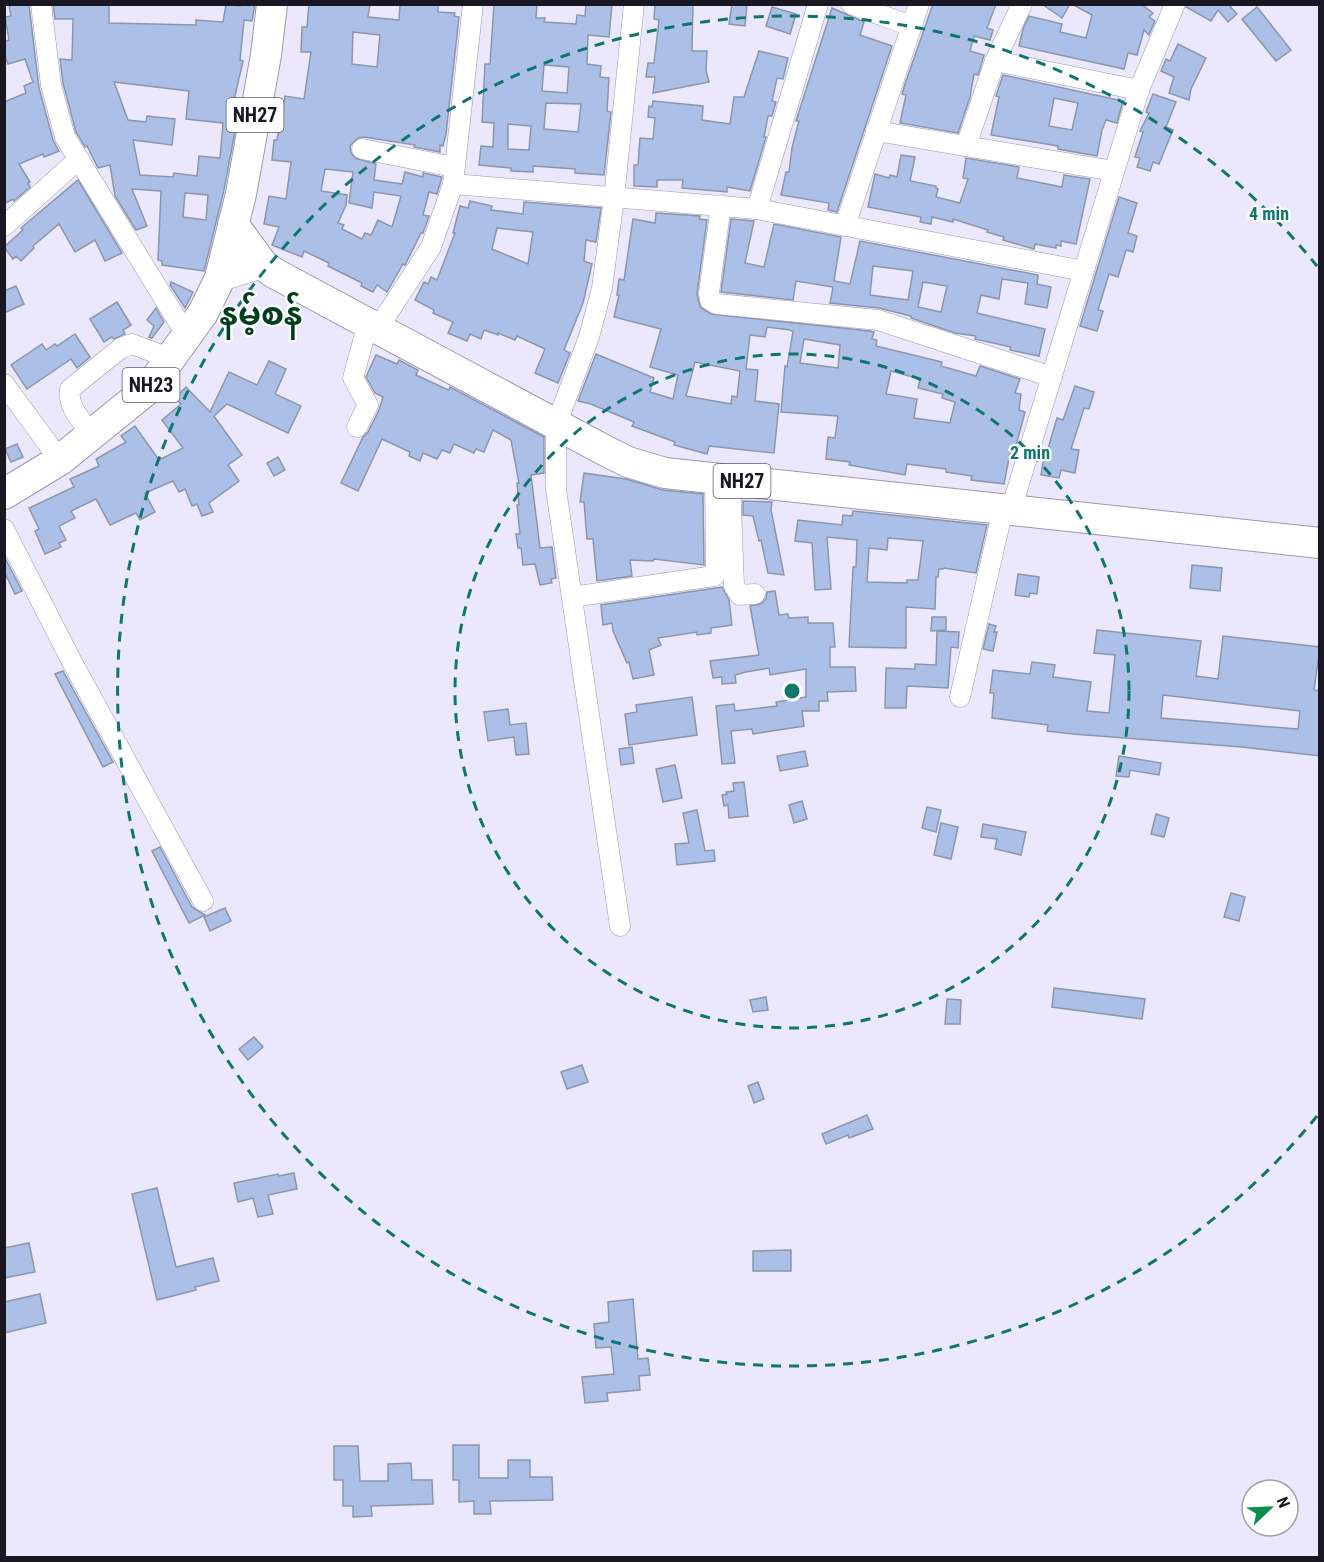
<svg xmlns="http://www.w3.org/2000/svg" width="1324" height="1562" font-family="'Roboto Condensed','Noto Sans Myanmar',sans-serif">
	<rect width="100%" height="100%" fill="#ebe8fd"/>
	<g fill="#abbfe7" stroke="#8b96ae" stroke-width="1.5" fill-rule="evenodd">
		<path d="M53,4H109V23L196,25V20L223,22L226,4L240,6V4H255L252,21L244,20L240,60L243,61L232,109H238L237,121L224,190L204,271L162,265V261L158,260L161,191L132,189L147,226L136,230L115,196L110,165L98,168L87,146L85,147L76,132L63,83L60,59L72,60L73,19H55ZM114,82L189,91L186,119L223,123L220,158L199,156L197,176L174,173L173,177L140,175L133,140L172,145L175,119L147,116L146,122L128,120ZM185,193L208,195L206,220L183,217Z"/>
		<path d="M309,4H370L368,17L399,20L400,4H438V12L455,13L454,16L459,17L446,134L443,146L440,145V152L414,147L415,145L364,137L358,138L350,146L351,153L355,158L376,164L374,180L402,184L405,172L423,177V173L442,177L437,194L429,192L423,215L429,216L423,233H421L405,265L403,264L387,292L377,285L373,292L361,286L362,283L328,266L329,263L304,251L302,257L272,245L279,227L264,224L269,196L286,199L291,162L272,160L274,140H277L285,96L304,99L311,52H301L302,27H307ZM353,32L380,35L377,67L352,64ZM325,169L353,172L349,203L372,208L374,192L401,196L392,227L378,220L371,235L365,233L362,239L342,229L344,225L338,223L346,205L347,195L321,191Z"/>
		<path d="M494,4H537L536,18H545L544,22L576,24L577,15L585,16L586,4H612L609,37L588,35L587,64L601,66L600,77L609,78L607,111L611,112L604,175L575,173V169L533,166V172L511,171V168L479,165L481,146L493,147L494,123L482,122L485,64H490ZM544,65L569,67L567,93L542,91ZM546,103L581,104L578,132L544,129ZM508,124L531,126L529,150L508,149Z"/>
		<path d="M655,4H693L692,51H707L706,70L709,82L653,93L655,77H646L648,63H654L659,20L654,19Z"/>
		<path d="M732,4H747L745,26L729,24Z"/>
		<path d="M933,4H996L987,28L993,30L990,40L974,36L970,51L984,55L978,75L974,74L970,97L958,133L900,123L906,95L902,94L905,84Z"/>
		<path d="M1042,4H1070L1062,18Z"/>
		<path d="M1072,4H1141L1153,13L1149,17L1155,21L1149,35L1144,30L1137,55L1128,53L1124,69L1019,46L1023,29L1029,16L1062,24L1060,32L1086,38L1092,15Z"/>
		<path d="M1187,4H1228L1237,14L1228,22L1218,10L1211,21L1186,7Z"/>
		<path d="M9,5H29L39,88L53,140L59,151L44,157L43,154L19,164L30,182L28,183L30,187L14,201L13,199L4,204V102L26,93L24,86L33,82L25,59L8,64L4,53V42L9,40L5,17L11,16Z"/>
		<path d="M772,7L796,14L790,34L766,26Z"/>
		<path d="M1257,7L1291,50L1276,61L1242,19Z"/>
		<path d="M832,8L864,22L860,35L892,46L837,212L828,210L829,203L781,195L786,172H789L792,148L799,121H796Z"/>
		<path d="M1178,44L1206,58L1191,89L1189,100L1169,93L1174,77L1161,71L1166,59L1170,61Z"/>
		<path d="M759,51L788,58L783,79L777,78L772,101L776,102L772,116H768L764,137H766L750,191L727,187V192L682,188L683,180H657V187L634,186V165H638L640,138L653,139L655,118L648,117L649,106L652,107L653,101L703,106L702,120L730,124L734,97H744Z"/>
		<path d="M1003,75L1123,101L1117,123L1106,120L1102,130L1097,156L1058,149V146L991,135L999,97L996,96ZM1054,98L1078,103L1072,130L1049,126Z"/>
		<path d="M1153,94L1176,102L1166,127L1173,130L1159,164L1153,162L1150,171L1137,167L1140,158L1135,157L1143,132L1140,131L1149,113L1146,112Z"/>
		<path d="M901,155L915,157L910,181L936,186V188L938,189L936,197L960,203L968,179L963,178L966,158L1019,167L1017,178L1062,187L1064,175L1090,179L1076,244L1061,241V246L1056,245V248L1035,244L1034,249L1003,240L1004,237L987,232L988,230L953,219V222L932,217L931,224L920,222L921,217L868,207L875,174L889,178L890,175L897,177Z"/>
		<path d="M78,180L122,253L105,261L95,240L75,252L59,224L33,246L34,248L21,261L16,256L13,259L4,247L23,230L21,228Z"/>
		<path d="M1119,197L1137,203L1128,233L1137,236L1133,252L1126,250L1118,277L1109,274L1098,310L1103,311L1097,331L1080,326Z"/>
		<path d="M470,201L492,206L491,210L523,214L524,202L601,208L596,242L586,240L584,261L592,264L583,303L564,350L570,353L558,383L535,373L545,349L517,336L515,340L498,333V335L484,330L481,339L470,334L467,341L448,333L453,322L433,313L434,310L415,300L424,282L428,284L431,277L437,280L455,233H453L460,206L468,208ZM497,228L533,232L528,264L492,249Z"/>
		<path d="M656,213L700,216L699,219L707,220L697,294L700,307L711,314L870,331L874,332L872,339L877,340L876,346L942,362L941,366L976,376L980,366L1020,379L1015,393L1021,394L1019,410L1025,412L1015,449L1011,448L1004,484L971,480L972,476L946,472V469L907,464L905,475L849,465L850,462L826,459L828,437L835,438L838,416L781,412L785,366L787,367L793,332L790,330L767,327L765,337L750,335L746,369L758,370L755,401L779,404L774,453L709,446L707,454L674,445L675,442L632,426L634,422L591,404L578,401L596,354L654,378L650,392L673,399L678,375L650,367L661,329L614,317L619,295H617L619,279L624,280L633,219L655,223ZM804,339L840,345L838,368L800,363ZM695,362L740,371L737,397L732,396L731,404L686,396ZM891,371L920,379L918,388L943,394L942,398L955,402L950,423L914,418L917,399L886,394Z"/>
		<path d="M731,219L754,221L745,263L764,267L774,224L841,237L834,281L850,284L860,241L1038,275L1037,284L1051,287L1047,308L1025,304L1028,283L1002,279L999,299L981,295L977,313L1045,329L1039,356L1010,350L1011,347L975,339L976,336L955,333L911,318V316L879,308L830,303L833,287L796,281L793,300L721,292ZM873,266L913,271L908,300L870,295ZM923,282L947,286L941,312L918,307Z"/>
		<path d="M171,282L193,292L185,308L170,285Z"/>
		<path d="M16,286L24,304L4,313V291Z"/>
		<path d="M117,302L131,325L123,330L125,334L114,339L112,337L104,342L90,319Z"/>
		<path d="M156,308L164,322L152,338L149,337L154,326L147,320Z"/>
		<path d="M75,334L90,357L77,368L71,359L27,389L11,365L42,344L46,350L55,344L57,346Z"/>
		<path d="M376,355L397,364L399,360L418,370L416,375L444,388L449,390L450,387L544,437V473L531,475L540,548L552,547L556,578L551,579L552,583L540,585L535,564L523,565L521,548H518L516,534H520L517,505H519L517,483H519L511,440L493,430L484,452L476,449L474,453L454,444L450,453L442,450L437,459L423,453L420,461L409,456L410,452L382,439L358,491L341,483L363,437L368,432L379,410L383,397L375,393L366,377Z"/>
		<path d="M269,361L286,369L275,394L301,406L288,433L227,404L214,416L242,455L228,465L239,481L209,503L213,512L202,516L197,504L192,506L185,489L179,492L173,481L145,493L155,512L140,520L136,513L110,525L96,499L71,511L75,518L59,526L66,540L59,543L61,547L45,554L35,531L39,529L29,508L74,487L70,479L99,466L96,459L126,442L121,436L135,426L159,460L183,448L162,420L181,404L175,398L186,387L210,412L229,372L257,385Z"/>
		<path d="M1075,386L1094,392L1089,409L1084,408L1071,449L1079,450L1075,473L1061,470L1059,478L1041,475L1045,451L1047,452L1057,418L1063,420Z"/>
		<path d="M17,444L23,457L11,462L5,449Z"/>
		<path d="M278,457L285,470L274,476L267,463Z"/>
		<path d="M584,473L626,479L663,490L703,494L704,565L654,559L653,561L630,560L632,576L597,581L593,539H587L584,502H580Z"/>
		<path d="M743,501L772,502L771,510L784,575L768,573L761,540L759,541L753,516L743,515Z"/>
		<path d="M853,511L987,525L976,573L944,568L943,569H939L938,577H936L935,609L906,607V648L849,647L853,567H856L857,540L827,537L831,589L815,590L812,543L795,541L798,520L842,525L843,515L852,516ZM888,538L923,541L918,580H907V583L867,582L869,548L887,550Z"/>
		<path d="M4,556L22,591L15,594L4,571Z"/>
		<path d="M1192,565L1222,568L1220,591L1190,588Z"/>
		<path d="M1018,574L1039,577L1037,594L1030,593L1029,597L1015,595Z"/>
		<path d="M722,587L729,600L732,625L711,628V633L697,635V632L658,638L661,645L649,650L654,675L633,679L629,662L627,663L613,631L612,623L603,625L601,605Z"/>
		<path d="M775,591L779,615L788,614L789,618L808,617V623H833L835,647H830V667H855L856,691L827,692L828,701H819V711H802L804,726L753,734L752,729L731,731L735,763L722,764L716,706L734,704L735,711L777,706L776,702L806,697V669L770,675L769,668L746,672L735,675L736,683L722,684V677L713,678L710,661L759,655L750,606L761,604L766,599L767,592Z"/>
		<path d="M932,617H946V630L931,631Z"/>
		<path d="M989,624L996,626L994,632H997L993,651L983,649Z"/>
		<path d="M1097,630L1201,641L1196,676L1218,679L1223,636L1320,647L1314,690L1320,691V756L1242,747L1073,734L1047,731L1048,725L992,718L994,693H990L993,670L1030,674L1032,662L1055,665L1053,677L1091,682L1087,711L1109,713L1115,655L1094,653ZM1163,695L1300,711L1298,729L1161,718Z"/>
		<path d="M937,631L959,632L958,648L951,647L948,688L907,686L906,708H885L886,668L915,669V664L936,665Z"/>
		<path d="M63,671L113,762L103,767L55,674Z"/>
		<path d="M692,697L697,735L629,745L625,714L637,712L636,705Z"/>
		<path d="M508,709L510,725L526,723L529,754L516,755L514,737L488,741L484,712Z"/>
		<path d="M632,747L634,763L621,765L619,749Z"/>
		<path d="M805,751L808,766L780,771L777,756Z"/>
		<path d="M1119,756L1161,763L1159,775L1130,770L1129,777L1116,776Z"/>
		<path d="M675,765L682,798L663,802L656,769Z"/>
		<path d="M744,782L748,816L729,818L728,805L724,806L722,795L727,794L726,792L734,791L733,783Z"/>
		<path d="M802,801L807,819L794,823L789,805Z"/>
		<path d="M927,807L941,810L936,832L922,828Z"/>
		<path d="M697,810L705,851L714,850L715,861L677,865L675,844L689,843L683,813Z"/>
		<path d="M1156,814L1169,818L1164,837L1151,834Z"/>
		<path d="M941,823L958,827L951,859L934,855Z"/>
		<path d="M983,824L1026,832L1021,855L995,849L997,839L981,837Z"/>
		<path d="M160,847L192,907L205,915L189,923L152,851Z"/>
		<path d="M1231,893L1245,897L1239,921L1224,917Z"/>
		<path d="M225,908L231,921L210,931L204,917Z"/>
		<path d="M1054,988L1145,999L1142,1019L1052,1007Z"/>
		<path d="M766,997L768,1010L753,1012L750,1000Z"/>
		<path d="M947,999L961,1000L960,1024H945Z"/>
		<path d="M254,1037L263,1047L248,1060L239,1049Z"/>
		<path d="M582,1065L588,1082L567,1089L561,1072Z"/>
		<path d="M758,1082L764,1099L754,1103L748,1086Z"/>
		<path d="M867,1115L873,1129L849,1138L848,1135L826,1144L822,1134Z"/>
		<path d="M294,1173L297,1189L268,1195L273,1214L258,1217L253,1198L238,1202L234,1183L278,1174L279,1176Z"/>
		<path d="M157,1188L176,1267L213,1258L219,1281L195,1287L196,1290L157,1300L132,1194Z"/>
		<path d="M29,1243L35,1272L4,1278V1248Z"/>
		<path d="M791,1250V1271H753V1251Z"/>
		<path d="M40,1294L46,1323L4,1333V1302Z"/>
		<path d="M633,1299L638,1359L648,1358L650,1375L639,1376L640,1390L607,1393L608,1401L585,1403L582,1377L614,1374L611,1347L596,1348L594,1324L609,1322L608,1302Z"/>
		<path d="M453,1445H479V1478H508V1460H530V1477H552L553,1500L490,1501L491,1514H474V1501L459,1502V1480H453Z"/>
		<path d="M334,1446H358L360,1481H388V1464L411,1463L412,1480H432L433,1504L371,1506L372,1516L353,1517V1506H343V1480H334Z"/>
	</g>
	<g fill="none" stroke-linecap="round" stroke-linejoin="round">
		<defs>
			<g id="minor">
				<path d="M41,4L51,85L65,137L187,336"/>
				<path d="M851,4L911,26"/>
				<path d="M995,61L1139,90"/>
				<path d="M876,131L1114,171"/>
				<path d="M966,146L995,61L1022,4"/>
				<path d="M362,149L454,167"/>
				<path d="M453,184L757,209L1084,271"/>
				<path d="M721,205L709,293L710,300L717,304L878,320L1052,377"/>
				<path d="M757,209L818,4"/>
				<path d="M4,226L79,159"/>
				<path d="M845,226L919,4"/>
				<path d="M378,328L431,247L453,184L473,4"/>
				<path d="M4,384L60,460"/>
				<path d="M357,427L368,405L353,378L368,323"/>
				<path d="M92,435C82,421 67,407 70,389L121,348L132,344L169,358"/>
				<path d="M730,480L734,586L740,595L755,594"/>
				<path d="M1011,510L1139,90L1175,4"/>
				<path d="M4,529L71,660L203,901"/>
				<path d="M572,597L714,576L716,570L715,479"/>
				<path d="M960,697L1003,509"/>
				<path d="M620,926L556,489V425L589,337L602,288L614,198L634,4"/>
			</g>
			<path id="major" d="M220,278L263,265"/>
			<g id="highway">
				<path d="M233,224L263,265L274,273L604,450L628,462L665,473L1320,543"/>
				<path d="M4,494L60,460L149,388L203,313L220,278L241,194L266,55L272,4"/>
			</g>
		</defs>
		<use href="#minor" stroke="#9b97b0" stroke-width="21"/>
		<use href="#major" stroke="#9b97b0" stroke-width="27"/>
		<use href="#highway" stroke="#9b97b0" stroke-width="32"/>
		<use href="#minor" stroke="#fff" stroke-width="20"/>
		<use href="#major" stroke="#fff" stroke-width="26"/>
		<use href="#highway" stroke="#fff" stroke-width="30"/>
	</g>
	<g fill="none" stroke="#0f766e" stroke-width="3" stroke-dasharray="10 8">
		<circle cx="792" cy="691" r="337"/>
		<path d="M1317 1116A675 675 0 1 1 1317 266"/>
	</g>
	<g text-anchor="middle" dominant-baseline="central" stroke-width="4.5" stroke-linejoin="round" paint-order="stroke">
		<g fill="#fff" stroke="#5e5d64" stroke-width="1.5">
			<rect x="226.5" y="98" width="57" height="34" rx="4.5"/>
			<rect x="122.5" y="368" width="57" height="34" rx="4.5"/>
			<rect x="713.5" y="464" width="57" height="34" rx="4.5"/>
		</g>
		<g font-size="20" font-weight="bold" fill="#191721">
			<text x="255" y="115">NH27</text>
			<text x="151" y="385">NH23</text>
			<text x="742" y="481">NH27</text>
		</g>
		<g font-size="33" font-weight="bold" fill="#023d1c" stroke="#fff">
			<text x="261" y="313">နမ့်စန်</text>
		</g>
	</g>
	<circle cx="792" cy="691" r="9" fill="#0f766e" stroke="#fff" stroke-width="3"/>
	<g font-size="18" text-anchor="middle" font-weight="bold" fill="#0f766e" stroke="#fff" stroke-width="4.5" stroke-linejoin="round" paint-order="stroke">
		<text x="1269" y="220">4 min</text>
		<text x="1030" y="459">2 min</text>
	</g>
	<rect width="1324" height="1562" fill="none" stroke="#191721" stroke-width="12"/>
	<g transform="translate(1270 1508) rotate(67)"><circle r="28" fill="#ffffff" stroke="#a3a2a6" stroke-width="1.5"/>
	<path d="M0-4.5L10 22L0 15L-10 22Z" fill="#0c8e4b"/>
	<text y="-9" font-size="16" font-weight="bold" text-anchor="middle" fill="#191721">N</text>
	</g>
</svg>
